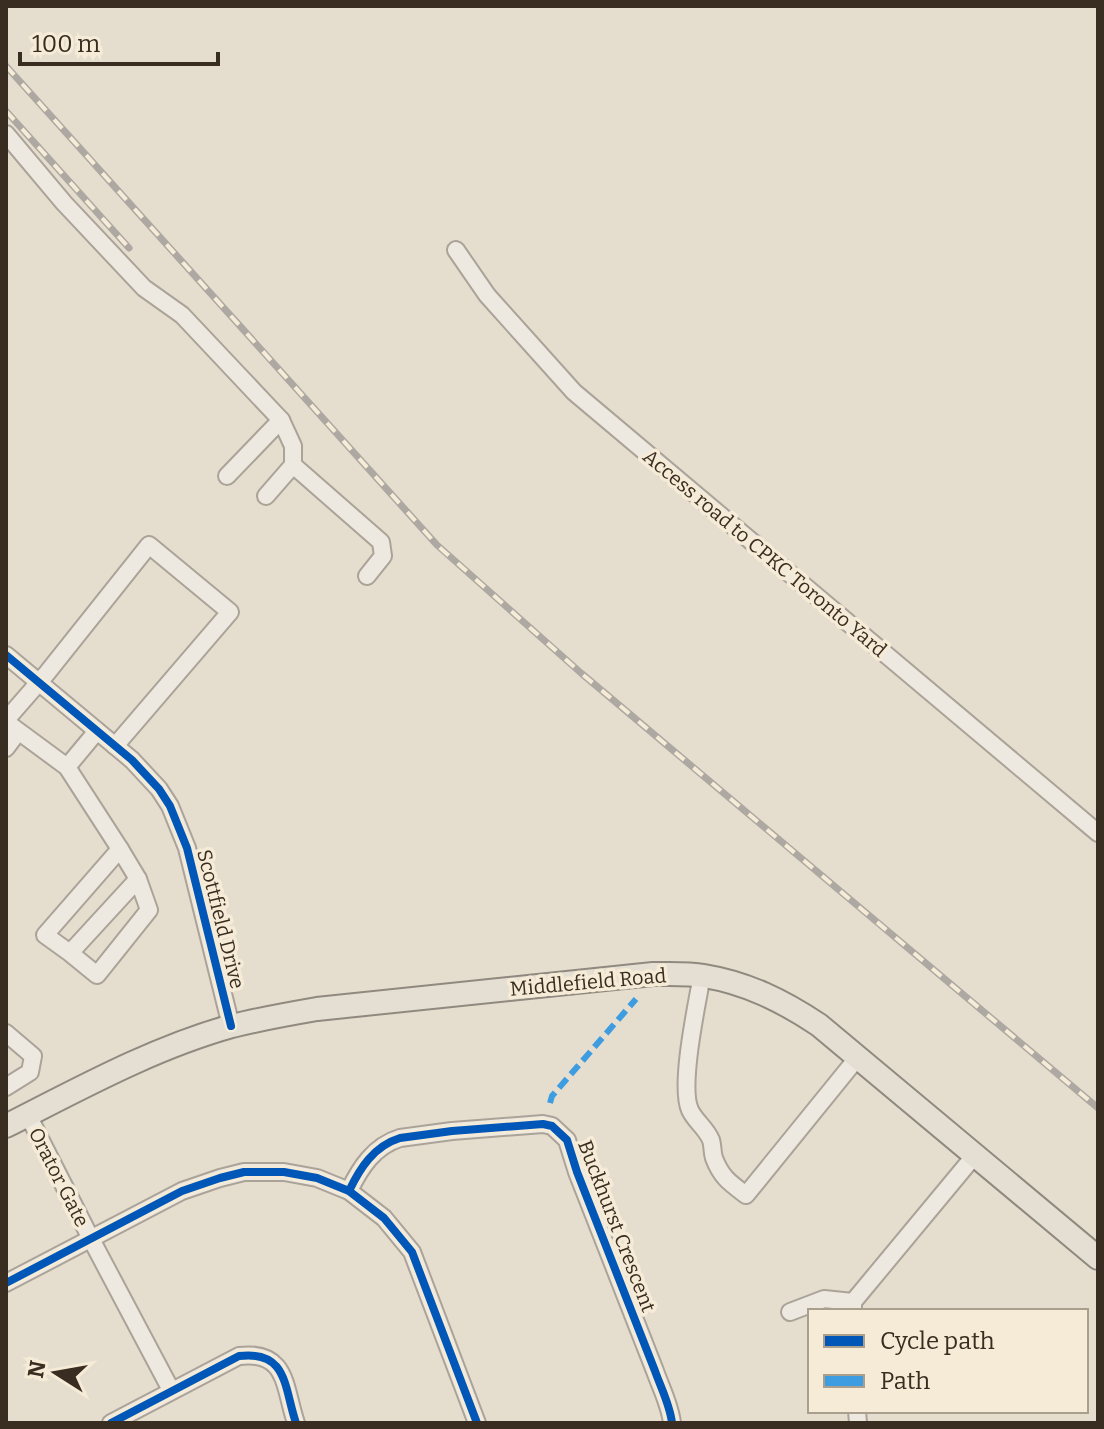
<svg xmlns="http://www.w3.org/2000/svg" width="1104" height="1429" font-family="Bitter,serif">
	<rect width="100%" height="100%" fill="#e5decf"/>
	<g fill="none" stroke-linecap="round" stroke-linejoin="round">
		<defs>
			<g id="minor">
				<path d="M6,134L64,203L144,288L182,315L281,420L293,446V465L266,496"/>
				<path d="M456,250L487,295L574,392L1098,833"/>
				<path d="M293,465L381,542L383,556L367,576"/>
				<path d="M227,476L281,420"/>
				<path d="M6,655L132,760L159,789L170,806L187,848L231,1026"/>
				<path d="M6,720L47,673L149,545L230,612L115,746"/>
				<path d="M6,722L67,767L97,731"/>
				<path d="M6,748L18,732"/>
				<path d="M67,767L120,849L45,935L70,953L138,879L149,910L97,975L70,953"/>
				<path d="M120,849L138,879"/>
				<path d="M702,975C697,1004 679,1086 690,1110C695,1121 706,1128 711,1140C713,1146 712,1152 714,1158C721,1177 730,1183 746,1195L858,1057"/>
				<path d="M6,1033L33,1056L30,1072L6,1087"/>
				<path d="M28,1115L91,1239L171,1390"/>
				<path d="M349,1191C360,1168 374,1146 400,1138L452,1131L543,1124L552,1126L567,1140L577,1172L655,1371C661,1388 670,1405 672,1423"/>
				<path d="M6,1283L182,1191L220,1178L244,1172H284L317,1178L349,1191L384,1218L412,1252L477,1423"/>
				<path d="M853,1311V1302L975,1155"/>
				<path d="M790,1312L824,1299L853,1302"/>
				<path d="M857,1411L858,1423"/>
				<path d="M111,1423L239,1356C288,1350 284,1388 296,1423"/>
			</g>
			<path id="major" d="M6,1126C79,1089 153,1048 232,1026C260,1019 288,1014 317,1009L653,974C669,974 687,973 704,976C747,983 783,1001 819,1025L1098,1258"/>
		</defs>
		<use href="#minor" stroke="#aba398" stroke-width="20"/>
		<use href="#major" stroke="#90897f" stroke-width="26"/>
		<use href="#minor" stroke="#ede9e1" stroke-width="16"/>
		<use href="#major" stroke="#e4dfd2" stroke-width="22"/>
		<defs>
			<g id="rail">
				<path d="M6,66L437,545L581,673L1098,1108"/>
				<path d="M6,111L129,248"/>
			</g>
		</defs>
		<use href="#rail" stroke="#ada8a1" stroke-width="7"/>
		<use href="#rail" stroke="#f5ebd6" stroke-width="4" stroke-dasharray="12" stroke-linecap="butt"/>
		<path stroke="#3e9ce0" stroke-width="6" stroke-dasharray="12 6" stroke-linecap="butt" d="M550,1103L552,1096L636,999"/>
		<defs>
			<g id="cycleway">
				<path d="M6,655L132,760L159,789L170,806L187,848L231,1026"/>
				<path d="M349,1191C360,1168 374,1146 400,1138L452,1131L543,1124L552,1126L567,1140L577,1172L655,1371C661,1388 670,1405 672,1423"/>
				<path d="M6,1283L182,1191L220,1178L244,1172H284L317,1178L349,1191L384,1218L412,1252L477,1423"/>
				<path d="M111,1423L239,1356C288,1350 284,1388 296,1423"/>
			</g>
		</defs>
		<use href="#cycleway" stroke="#f5ebd6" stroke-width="13"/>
		<use href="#cycleway" stroke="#0057b8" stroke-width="8"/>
	</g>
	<g text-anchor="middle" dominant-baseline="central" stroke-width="7" stroke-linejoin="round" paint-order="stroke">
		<g font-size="20" fill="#392c20" stroke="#f5ebd6">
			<text transform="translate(765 553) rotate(40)">Access road to CPKC Toronto Yard</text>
			<text transform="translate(221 919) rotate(76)">Scottfield Drive</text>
			<text transform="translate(588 982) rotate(-5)">Middlefield Road</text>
			<text transform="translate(59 1177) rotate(63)">Orator Gate</text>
			<text transform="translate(617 1226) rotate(69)">Buckhurst Crescent</text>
		</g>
	</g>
	<rect width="1104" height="1429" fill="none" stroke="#392c20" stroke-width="16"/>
	<rect x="808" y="1309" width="280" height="104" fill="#f5ebd6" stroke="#aa9f8d" stroke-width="2"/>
	<rect x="824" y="1335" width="40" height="12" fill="#0057b8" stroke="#aa9f8d" stroke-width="2"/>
	<text x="880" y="1349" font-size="24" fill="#392c20">Cycle path</text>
	<rect x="824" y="1375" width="40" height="12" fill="#3e9ce0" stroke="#aa9f8d" stroke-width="2"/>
	<text x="880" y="1389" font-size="24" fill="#392c20">Path</text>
	<g transform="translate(56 1373) rotate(281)" stroke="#f5ebd6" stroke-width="6" paint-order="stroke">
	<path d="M0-6L14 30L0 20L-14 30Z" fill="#392c20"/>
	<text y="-12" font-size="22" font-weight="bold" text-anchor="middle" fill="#392c20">N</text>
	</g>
	<path d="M20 52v12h198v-12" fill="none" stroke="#392c20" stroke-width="4"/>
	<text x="32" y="52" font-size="24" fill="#392c20" stroke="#f5ebd6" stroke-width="6" paint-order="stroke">100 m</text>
</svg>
